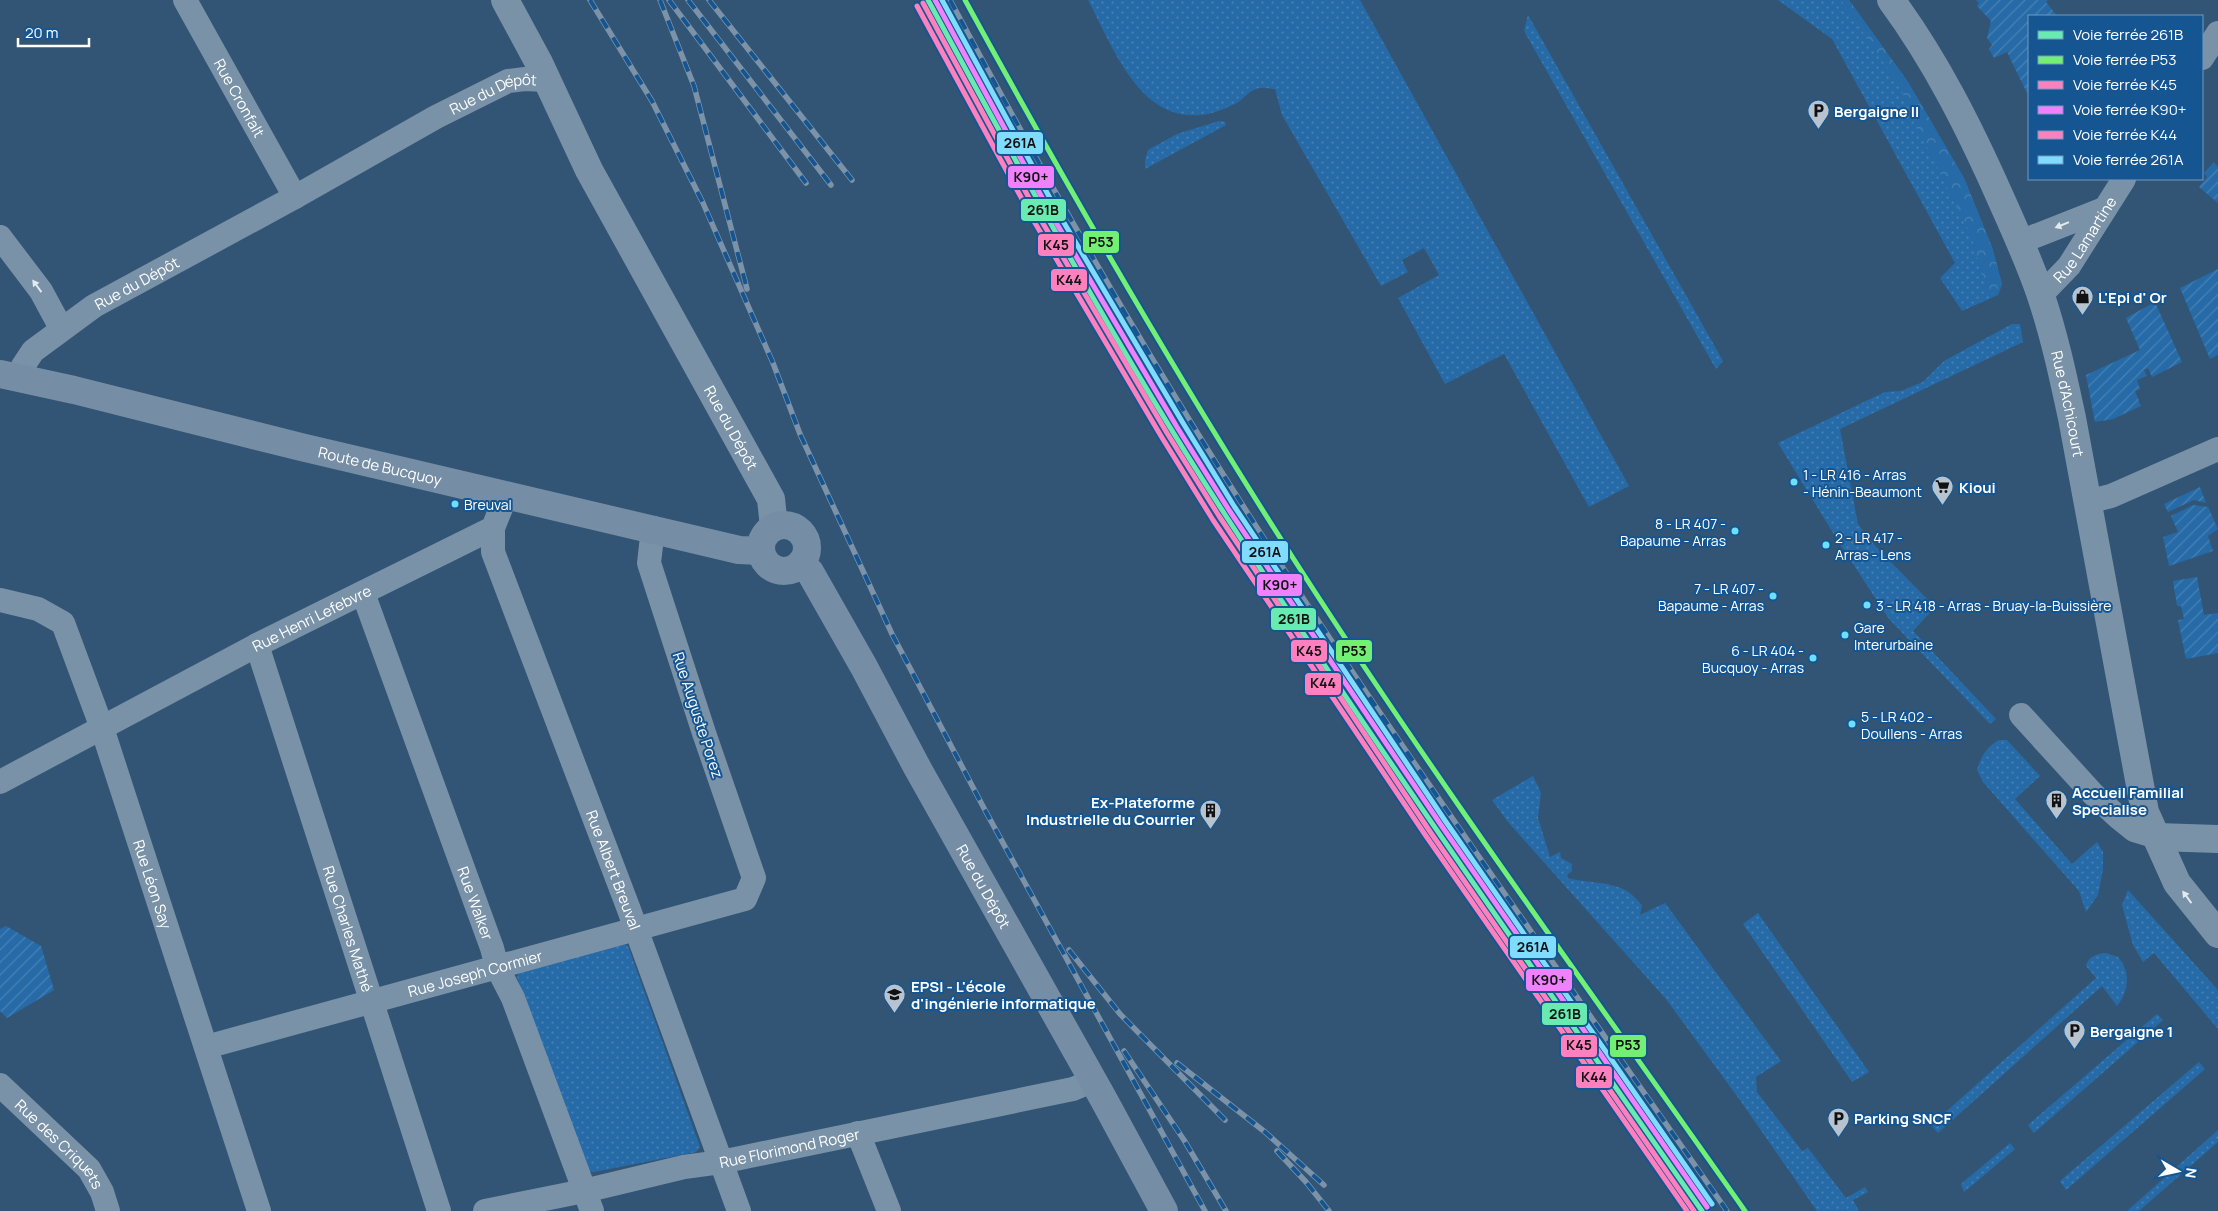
<svg xmlns="http://www.w3.org/2000/svg" width="2218" height="1211" font-family="Manrope,sans-serif">
	<defs>
		<pattern id="grass-dots" width="8" height="8" patternUnits="userSpaceOnUse" patternTransform="scale(1.25)"><rect width="8" height="8" fill="#266ba7"/><path d="M2 2h.1M6 6h.1" fill="none" stroke="#4781b4" stroke-width="1.8" stroke-linecap="round"/></pattern>
		<pattern id="forest-crowns" width="20" height="18" patternUnits="userSpaceOnUse" patternTransform="scale(1.25)"><rect width="20" height="18" fill="#266ba7"/><path d="M2 6a3 3 0 1 1 6 0M12 15a3 3 0 1 1 6 0" fill="none" stroke="#4781b4"/></pattern>
		<pattern id="garden-furrows" width="10" height="10" patternUnits="userSpaceOnUse" patternTransform="scale(1.25)"><rect width="10" height="10" fill="#266ba7"/><path d="M-1 1l2-2M0 10L10 0M9 11l2-2" fill="none" stroke="#4781b4"/></pattern>
	</defs>
	<rect width="100%" height="100%" fill="#325575"/>
	<g fill="url(#grass-dots)">
		<path d="M1088,0H1360L1629,486L1589,507L1504,354L1445,384L1398,298L1439,275L1424,248L1402,260L1408,272L1381,286L1282,115L1275,89C1270,89 1261,87 1256,89C1249,91 1243,99 1237,103C1230,106 1220,111 1212,113C1142,130 1114,49 1088,0Z"/>
		<path d="M1778,0H1849L1908,82L1964,178L1992,247L2002,284L1998,295L1962,311L1940,278L1955,263L1832,39Z"/>
		<path d="M1528,15L1723,361L1716,369L1524,31Z"/>
		<path d="M1219,121L1225,122L1226,125L1145,169V161L1148,150L1177,134Z"/>
		<path d="M2012,324H2020L2023,342L1840,429L1858,524L1876,547L1935,607L1913,631L1996,719L1990,724L1889,619L1838,541L1778,443L1885,392L1901,391L1923,382L1944,361Z"/>
		<path d="M1999,740H2007L2040,776L2015,799L2072,864L2097,842L2103,852V869L2098,895L2086,912L2079,891L1983,782L1977,770C1981,757 1986,747 1999,740Z"/>
		<path d="M1533,776L1541,793L1538,818L1550,857L1560,852L1561,858L1572,864V871L1568,874L1567,878C1586,883 1609,881 1627,891C1632,894 1637,900 1642,905L1640,915L1665,903L1781,1061L1756,1077L1757,1092L1802,1151L1808,1148L1846,1198L1865,1187L1868,1192L1853,1200L1859,1211H1817L1742,1103L1666,999L1508,822L1492,800Z"/>
		<path d="M2128,890L2218,990V1029L2154,953L2143,962L2133,945L2122,905Z"/>
		<path d="M1758,913L1869,1072L1852,1082L1743,924Z"/>
		<path d="M623,943L628,946L700,1147L696,1152L594,1172L589,1171L517,977L519,971Z"/>
		<path d="M2106,953L2118,957C2131,972 2129,991 2117,1006L2102,986L1938,1133L1931,1125L2096,978L2086,966C2088,956 2097,954 2106,953Z"/>
		<path d="M2157,1014L2163,1020L2034,1133L2028,1125Z"/>
		<path d="M2199,1062L2205,1069L2066,1190L2060,1181Z"/>
		<path d="M2218,1130V1142L2139,1211H2127Z"/>
		<path d="M2010,1143L2015,1149L1964,1192L1961,1184Z"/>
	</g>
	<path fill="url(#forest-crowns)" d="M1841,0H1849L1908,82L1964,178L1992,247L2002,284L1998,295L1987,292L1970,233L1918,129L1900,87Z"/>
	<g fill="url(#garden-furrows)">
		<path d="M1976,0H2048L2046,2L2057,16H2029V92L2027,93L2007,52L1994,58L1989,49L1992,45L1987,38L1991,21L1977,6L1979,3Z"/>
		<path d="M2214,162L2218,167V203L2199,187L2207,177L2204,173Z"/>
		<path d="M2218,269V355L2210,359L2180,288Z"/>
		<path d="M2155,302L2182,362L2152,377L2148,368L2144,370L2147,376L2137,380L2140,389L2135,391L2141,406L2113,419L2095,422L2086,375L2140,350L2126,318Z"/>
		<path d="M2200,487L2206,503L2194,500L2168,512L2164,504Z"/>
		<path d="M2193,505L2208,507L2218,529L2208,536L2213,551L2169,566L2163,537L2178,532L2171,516Z"/>
		<path d="M2197,577L2204,615L2218,613V653L2186,659L2178,620L2184,619L2181,606H2177L2173,581Z"/>
		<path d="M6,926L41,946L54,990L7,1018L0,1011V929Z"/>
	</g>
	<g fill="none" stroke-linecap="round" stroke-linejoin="round">
		<g stroke="#7992a8" stroke-width="24">
			<path id="s1" d="M185,0L295,197"/>
			<path d="M2202,58L2218,33"/>
			<path d="M0,237L41,291L61,328"/>
			<path d="M2020,242L2104,209"/>
			<path id="s2" d="M2041,295L2069,266L2124,179"/>
			<path id="s3" d="M19,378L23,366L33,351L94,306L295,197L436,117L508,81L525,79L546,80"/>
			<path d="M2087,502L2111,496L2218,449"/>
			<path id="s4" d="M493,528V552L628,907L739,1211"/>
			<path id="s5" d="M363,593L492,948L497,967L513,998L592,1211"/>
			<path id="s6" d="M0,600L38,609L63,623L102,728L259,1211"/>
			<path id="s7" d="M257,645L439,1211"/>
			<path d="M2021,715L2093,794L2119,818L2134,830L2157,837"/>
			<path id="s8" d="M0,782L257,645L493,528L501,508L503,494"/>
			<path id="s9" d="M206,1047L745,899L754,878L704,733L649,563L653,528"/>
			<path id="s10" d="M0,1085L89,1169L102,1192L108,1211"/>
			<path d="M858,1133L889,1211"/>
			<path id="s11" d="M485,1211L584,1191L684,1167L721,1162L1073,1089L1092,1081"/>
		</g>
		<g stroke="#7992a8" stroke-width="28">
			<path id="s12" d="M505,0L539,63L589,170L771,499L774,527"/>
			<path id="s13" d="M1891,0C1936,61 1970,129 2001,199C2015,230 2029,261 2040,293C2054,334 2063,376 2072,418L2145,812L2177,883L2218,934"/>
			<path d="M2157,837L2218,839"/>
		</g>
		<g stroke="#768ea5" stroke-width="28">
			<path id="s14" d="M0,374L74,390L301,447L739,550L761,551"/>
			<circle cx="784" cy="548" r="23"/>
			<path id="s15" d="M800,564L810,572L864,667L918,769L1104,1100L1164,1211"/>
		</g>
		<defs>
			<g id="rail">
				<path d="M590,0L652,101L703,203L773,363L800,434L892,634L986,812L1205,1211"/>
				<path d="M660,0L694,86L747,289"/>
				<path d="M669,0L806,183"/>
				<path d="M688,0L831,185"/>
				<path d="M709,0L852,180"/>
				<path d="M950,0C1060,206 1177,409 1307,604C1443,809 1586,1009 1727,1211"/>
				<path d="M1069,950L1120,1014L1225,1120"/>
				<path d="M1124,1051L1184,1140L1226,1211"/>
				<path d="M1177,1063L1265,1132L1324,1185"/>
				<path d="M1277,1151L1306,1182L1329,1211"/>
			</g>
		</defs>
		<use href="#rail" stroke="#7b92a8" stroke-width="5.5"/>
		<use href="#rail" stroke="#155692" stroke-width="4" stroke-dasharray="11" stroke-linecap="butt"/>
		<defs>
			<path id="rail-1" d="M928,0C1022,173 1117,348 1224,513C1378,750 1541,980 1702,1211"/>
			<path id="rail-2" d="M965,0C1075,201 1190,400 1315,592C1452,803 1601,1006 1745,1211"/>
			<path id="rail-3" d="M923,3L1041,220L1167,433L1219,516L1431,833L1694,1211"/>
			<path id="rail-4" d="M935,0L1051,214L1177,427L1229,510L1441,825L1707,1207"/>
			<path id="rail-5" d="M917,6L1035,223L1161,436L1213,520L1426,836L1687,1211"/>
			<path id="rail-6" d="M942,0L1057,211L1183,423L1234,506L1446,822L1712,1204"/>
		</defs>
		<use href="#rail-1" stroke="#155692" stroke-width="9"/>
		<use href="#rail-2" stroke="#155692" stroke-width="9"/>
		<use href="#rail-3" stroke="#155692" stroke-width="9"/>
		<use href="#rail-4" stroke="#155692" stroke-width="9"/>
		<use href="#rail-5" stroke="#155692" stroke-width="9"/>
		<use href="#rail-6" stroke="#155692" stroke-width="9"/>
		<use href="#rail-1" stroke="#68eab0" stroke-width="5"/>
		<use href="#rail-2" stroke="#73f073" stroke-width="5"/>
		<use href="#rail-3" stroke="#ff80bf" stroke-width="5"/>
		<use href="#rail-4" stroke="#ef82fc" stroke-width="5"/>
		<use href="#rail-5" stroke="#ff80bf" stroke-width="5"/>
		<use href="#rail-6" stroke="#80dcff" stroke-width="5"/>
	</g>
	<defs><path id="oneway-solid" d="M-6-.8H1V-3.2L6.5 0L1 3.2V.8H-6Z" transform="scale(1.25)"/></defs>
	<g fill="#e4e9ee">
		<use href="#oneway-solid" transform="translate(2062 225) rotate(158)"/>
		<use href="#oneway-solid" transform="translate(37 286) rotate(-126)"/>
		<use href="#oneway-solid" transform="translate(2187 897) rotate(-126)"/>
	</g>
	<defs>
		<symbol id="parking-pin" viewBox="-11 -11 22 30"><path d="M0 17L-7.5 6A9.5 9.5 0 1 1 7.5 6Z" fill="#b7c4cf" stroke="#155692"/><path d="M-3.5-5.5H1a3.5 3.5 0 0 1 0 7H-1V5.5H-3.5ZM-1-3.4V-.6H.8a1.4 1.4 0 0 0 0-2.8Z" fill="#111"/></symbol>
		<symbol id="shop-pin" viewBox="-11 -11 22 30"><path d="M0 17L-7.5 6A9.5 9.5 0 1 1 7.5 6Z" fill="#b7c4cf" stroke="#155692"/><path d="M-5-2.5h2.3a2.7 3.5 0 0 1 5.4 0H5L5.5 6h-11ZM-1.5-2.5h3a1.5 2.3 0 0 0-3 0Z" fill="#111"/></symbol>
		<symbol id="supermarket-pin" viewBox="-11 -11 22 30"><path d="M0 17L-7.5 6A9.5 9.5 0 1 1 7.5 6Z" fill="#b7c4cf" stroke="#155692"/><path d="M-6-5.5h2.5l.6 2H6L4.5 2H-2.5L-4.4-4H-6ZM-1.5 3.2a1.3 1.3 0 1 0 .1 0ZM3 3.2a1.3 1.3 0 1 0 .1 0Z" fill="#111"/></symbol>
		<symbol id="building-pin" viewBox="-11 -11 22 30"><path d="M0 17L-7.5 6A9.5 9.5 0 1 1 7.5 6Z" fill="#b7c4cf" stroke="#155692"/><path d="M-4-6H4V6H1V3H-1V6H-4ZM-2.5-4.3h1.7v1.8h-1.7ZM.8-4.3h1.7v1.8H.8ZM-2.5-1h1.7V.8h-1.7ZM.8-1h1.7V.8H.8Z" fill="#111"/></symbol>
		<symbol id="university-pin" viewBox="-11 -11 22 30"><path d="M0 17L-7.5 6A9.5 9.5 0 1 1 7.5 6Z" fill="#b7c4cf" stroke="#155692"/><path d="M0-5L7-2L0 1L-7-2ZM-4 1L0 2.5L4 1V4Q0 6-4 4Z" fill="#111"/></symbol>
	</defs>
	<g fill-rule="evenodd">
		<use href="#parking-pin" x="1806" y="98" width="25" height="34"/>
		<use href="#shop-pin" x="2070" y="284" width="25" height="34"/>
		<use href="#supermarket-pin" x="1930" y="474" width="25" height="34"/>
		<use href="#building-pin" x="2044" y="788" width="25" height="34"/>
		<use href="#building-pin" x="1198" y="798" width="25" height="34"/>
		<use href="#university-pin" x="882" y="982" width="25" height="34"/>
		<use href="#parking-pin" x="2062" y="1018" width="25" height="34"/>
		<use href="#parking-pin" x="1826" y="1106" width="25" height="34"/>
	</g>
	<g fill="#6ddff8" stroke="#155692" stroke-width="2">
		<circle cx="1794" cy="482" r="4.5"/>
		<circle cx="455" cy="504" r="4.5"/>
		<circle cx="1735" cy="531" r="4.5"/>
		<circle cx="1826" cy="545" r="4.5"/>
		<circle cx="1773" cy="596" r="4.5"/>
		<circle cx="1867" cy="605" r="4.5"/>
		<circle cx="1845" cy="635" r="4.5"/>
		<circle cx="1813" cy="658" r="4.5"/>
		<circle cx="1852" cy="724" r="4.5"/>
	</g>
	<g text-anchor="middle" dominant-baseline="central" stroke-width="4" stroke-linejoin="round" paint-order="stroke">
		<g font-size="14" fill="#fff" stroke="#155692" text-anchor="start">
			<text x="1803" y="474">1 - LR 416 - Arras<tspan x="1803" dy="17">- Hénin-Beaumont</tspan></text>
			<text x="464" y="504">Breuval</text>
			<text x="1726" y="523" text-anchor="end">8 - LR 407 -<tspan x="1726" dy="17">Bapaume - Arras</tspan></text>
			<text x="1835" y="537">2 - LR 417 -<tspan x="1835" dy="17">Arras - Lens</tspan></text>
			<text x="1764" y="588" text-anchor="end">7 - LR 407 -<tspan x="1764" dy="17">Bapaume - Arras</tspan></text>
			<text x="1876" y="605">3 - LR 418 - Arras - Bruay-la-Buissière</text>
			<text x="1854" y="627">Gare<tspan x="1854" dy="17">Interurbaine</tspan></text>
			<text x="1804" y="650" text-anchor="end">6 - LR 404 -<tspan x="1804" dy="17">Bucquoy - Arras</tspan></text>
			<text x="1861" y="716">5 - LR 402 -<tspan x="1861" dy="17">Doullens - Arras</tspan></text>
		</g>
		<g font-size="15" fill="#fff" stroke="#155692">
			<text stroke="none"><textPath href="#s3" startOffset="560">Rue du Dépôt</textPath></text>
			<text stroke="none"><textPath href="#s1" startOffset="112">Rue Cronfalt</textPath></text>
			<text stroke="none"><textPath href="#s2" startOffset="71">Rue Lamartine</textPath></text>
			<text stroke="none"><textPath href="#s3" startOffset="155">Rue du Dépôt</textPath></text>
			<text stroke="none"><textPath href="#s13" startOffset="444">Rue d'Achicourt</textPath></text>
			<text stroke="none"><textPath href="#s12" startOffset="484">Rue du Dépôt</textPath></text>
			<text stroke="none"><textPath href="#s14" startOffset="391">Route de Bucquoy</textPath></text>
			<text stroke="none"><textPath href="#s8" startOffset="352">Rue Henri Lefebvre</textPath></text>
			<text transform="translate(698 715) rotate(72)">Rue Auguste Porez</text>
			<text stroke="none"><textPath href="#s4" startOffset="364">Rue Albert Breuval</textPath></text>
			<text stroke="none"><textPath href="#s6" startOffset="344">Rue Léon Say</textPath></text>
			<text stroke="none"><textPath href="#s15" startOffset="372">Rue du Dépôt</textPath></text>
			<text stroke="none"><textPath href="#s5" startOffset="330">Rue Walker</textPath></text>
			<text stroke="none"><textPath href="#s7" startOffset="298">Rue Charles Mathé</textPath></text>
			<text stroke="none"><textPath href="#s9" startOffset="279">Rue Joseph Cormier</textPath></text>
			<text stroke="none"><textPath href="#s10" startOffset="84">Rue des Criquets</textPath></text>
			<text stroke="none"><textPath href="#s11" startOffset="311">Rue Florimond Roger</textPath></text>
		</g>
		<g font-size="15" font-weight="bold" fill="#fff" stroke="#155692" text-anchor="start">
			<text x="1834" y="111">Bergaigne II</text>
			<text x="2098" y="297">L'Epi d' Or</text>
			<text x="1959" y="487">Kioui</text>
			<text x="2072" y="792">Accueil Familial<tspan x="2072" dy="17">Specialise</tspan></text>
			<text x="1195" y="802" text-anchor="end">Ex-Plateforme<tspan x="1195" dy="17">Industrielle du Courrier</tspan></text>
			<text x="911" y="986">EPSI - L'école<tspan x="911" dy="17">d'ingénierie informatique</tspan></text>
			<text x="2090" y="1031">Bergaigne 1</text>
			<text x="1854" y="1118">Parking SNCF</text>
		</g>
	</g>
	<g stroke="#155692" stroke-width="2">
		<rect x="996" y="131" width="48" height="24" rx="5" fill="#80dcff"/>
		<rect x="1007" y="165" width="48" height="24" rx="5" fill="#ef82fc"/>
		<rect x="1020" y="198" width="47" height="24" rx="5" fill="#68eab0"/>
		<rect x="1082" y="230" width="38" height="24" rx="5" fill="#73f073"/>
		<rect x="1037" y="233" width="38" height="24" rx="5" fill="#ff80bf"/>
		<rect x="1050" y="268" width="38" height="24" rx="5" fill="#ff80bf"/>
		<rect x="1241" y="540" width="48" height="24" rx="5" fill="#80dcff"/>
		<rect x="1256" y="573" width="47" height="24" rx="5" fill="#ef82fc"/>
		<rect x="1270" y="607" width="47" height="24" rx="5" fill="#68eab0"/>
		<rect x="1335" y="639" width="38" height="24" rx="5" fill="#73f073"/>
		<rect x="1290" y="639" width="38" height="24" rx="5" fill="#ff80bf"/>
		<rect x="1304" y="672" width="38" height="24" rx="5" fill="#ff80bf"/>
		<rect x="1509" y="935" width="48" height="24" rx="5" fill="#80dcff"/>
		<rect x="1525" y="968" width="48" height="24" rx="5" fill="#ef82fc"/>
		<rect x="1541" y="1002" width="47" height="24" rx="5" fill="#68eab0"/>
		<rect x="1609" y="1034" width="38" height="24" rx="5" fill="#73f073"/>
		<rect x="1560" y="1034" width="38" height="24" rx="5" fill="#ff80bf"/>
		<rect x="1575" y="1065" width="38" height="24" rx="5" fill="#ff80bf"/>
	</g>
	<g font-size="14" text-anchor="middle" font-weight="bold" fill="#111">
		<text x="1020" y="148">261A</text>
		<text x="1031" y="182">K90+</text>
		<text x="1043" y="215">261B</text>
		<text x="1101" y="247">P53</text>
		<text x="1056" y="250">K45</text>
		<text x="1069" y="285">K44</text>
		<text x="1265" y="557">261A</text>
		<text x="1280" y="590">K90+</text>
		<text x="1294" y="624">261B</text>
		<text x="1354" y="656">P53</text>
		<text x="1309" y="656">K45</text>
		<text x="1323" y="688">K44</text>
		<text x="1533" y="952">261A</text>
		<text x="1549" y="985">K90+</text>
		<text x="1565" y="1019">261B</text>
		<text x="1628" y="1050">P53</text>
		<text x="1579" y="1050">K45</text>
		<text x="1594" y="1082">K44</text>
	</g>
	<rect x="2028" y="15" width="175" height="165" fill="#155692" stroke="#739abe"/>
	<rect x="2038" y="31" width="25" height="8" fill="#68eab0" stroke="#739abe"/>
	<text x="2073" y="40" font-size="15" fill="#ffffff">Voie ferrée 261B</text>
	<rect x="2038" y="56" width="25" height="8" fill="#73f073" stroke="#739abe"/>
	<text x="2073" y="65" font-size="15" fill="#ffffff">Voie ferrée P53</text>
	<rect x="2038" y="81" width="25" height="8" fill="#ff80bf" stroke="#739abe"/>
	<text x="2073" y="90" font-size="15" fill="#ffffff">Voie ferrée K45</text>
	<rect x="2038" y="106" width="25" height="8" fill="#ef82fc" stroke="#739abe"/>
	<text x="2073" y="115" font-size="15" fill="#ffffff">Voie ferrée K90+</text>
	<rect x="2038" y="131" width="25" height="8" fill="#ff80bf" stroke="#739abe"/>
	<text x="2073" y="140" font-size="15" fill="#ffffff">Voie ferrée K44</text>
	<rect x="2038" y="156" width="25" height="8" fill="#80dcff" stroke="#739abe"/>
	<text x="2073" y="165" font-size="15" fill="#ffffff">Voie ferrée 261A</text>
	<g transform="translate(2178 1171) rotate(99)" stroke="#155692" stroke-width="4" paint-order="stroke">
	<path d="M0-4L9 19L0 12L-9 19Z" fill="#ffffff"/>
	<text y="-8" font-size="14" font-weight="bold" text-anchor="middle" fill="#ffffff">N</text>
	</g>
	<path d="M18 38v8h71v-8" fill="none" stroke="#ffffff" stroke-width="2.5"/>
	<text x="25" y="38" font-size="15" fill="#ffffff" stroke="#155692" stroke-width="4" paint-order="stroke">20 m</text>
</svg>
